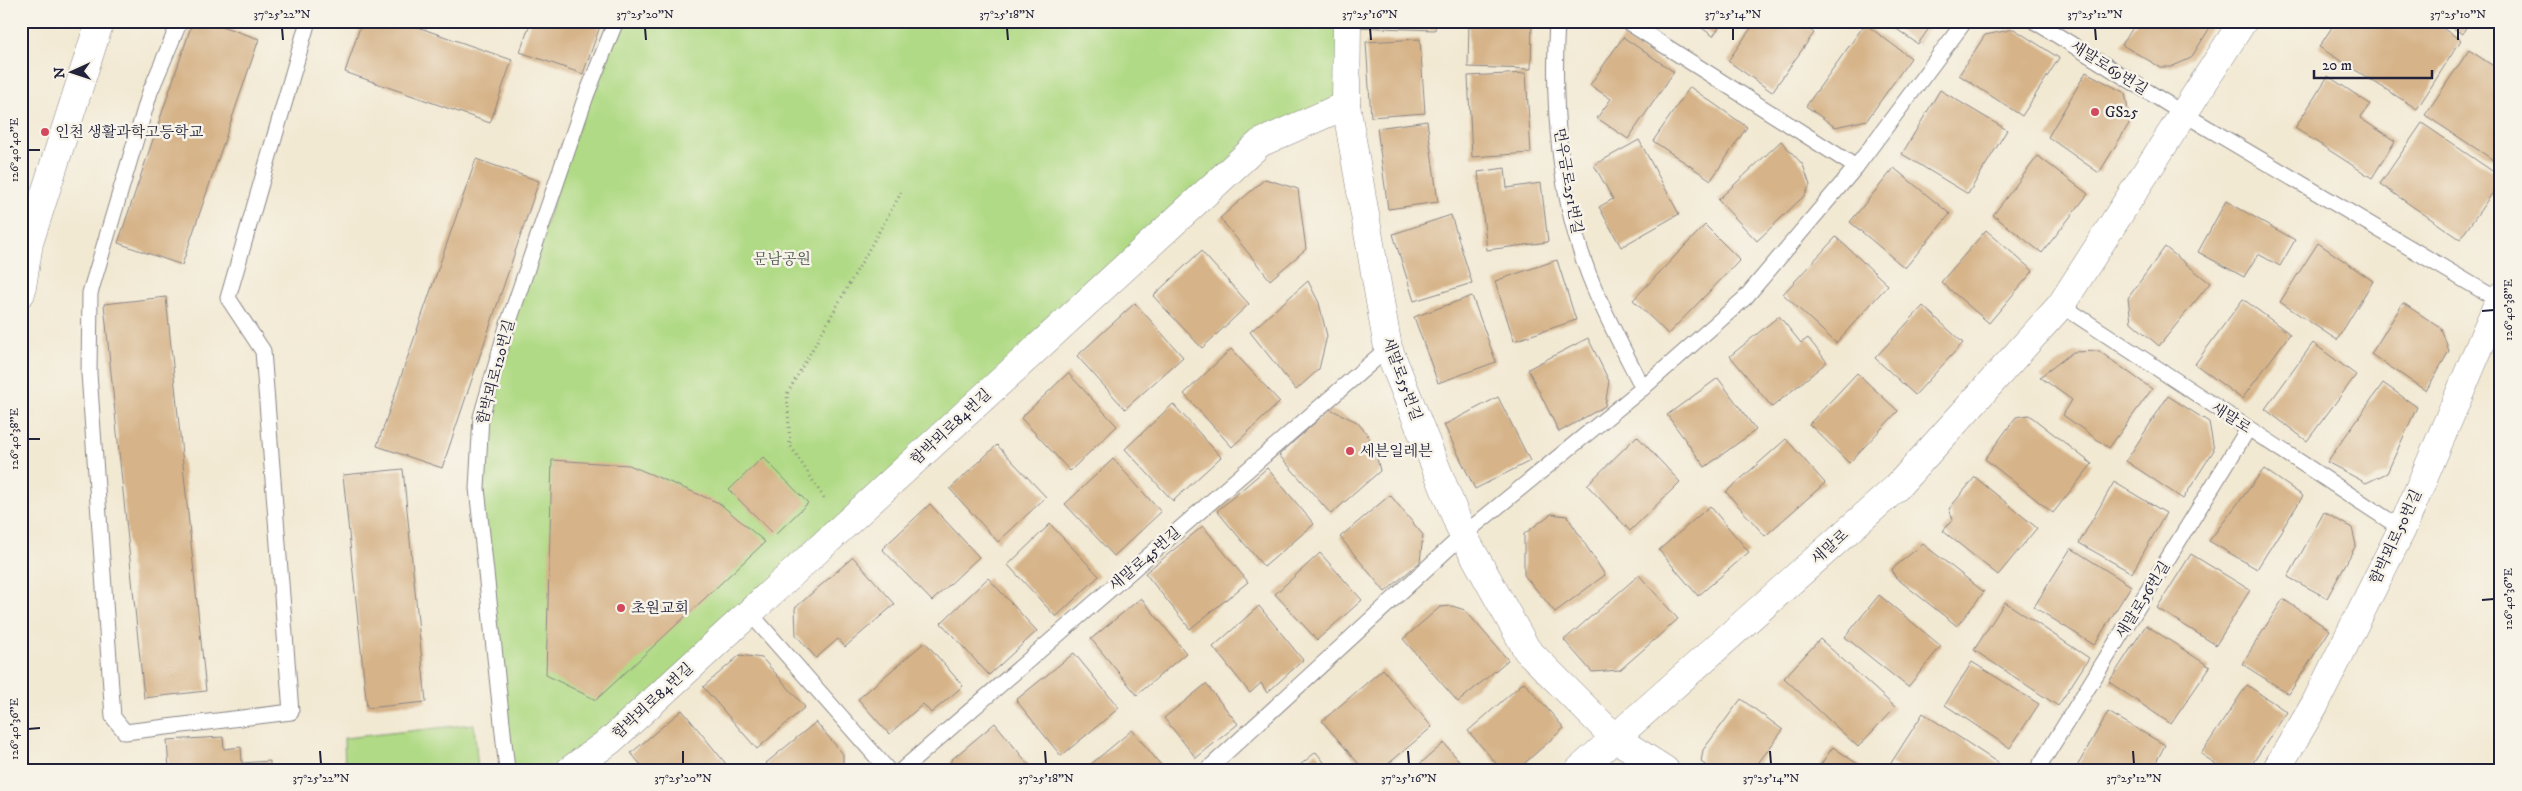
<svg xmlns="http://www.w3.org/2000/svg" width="2522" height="791" font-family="'IM FELL DW Pica','Noto Serif KR',serif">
	<rect width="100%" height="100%" fill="#f7f3e8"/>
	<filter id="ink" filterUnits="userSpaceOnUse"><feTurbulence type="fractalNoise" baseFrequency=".02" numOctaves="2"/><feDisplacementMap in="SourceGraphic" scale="10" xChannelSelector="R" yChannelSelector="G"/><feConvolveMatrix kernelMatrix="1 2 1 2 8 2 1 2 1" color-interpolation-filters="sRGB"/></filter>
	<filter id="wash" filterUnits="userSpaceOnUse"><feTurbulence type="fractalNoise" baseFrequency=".0096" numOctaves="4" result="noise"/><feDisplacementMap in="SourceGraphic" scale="20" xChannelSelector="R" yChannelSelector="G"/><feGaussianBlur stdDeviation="1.12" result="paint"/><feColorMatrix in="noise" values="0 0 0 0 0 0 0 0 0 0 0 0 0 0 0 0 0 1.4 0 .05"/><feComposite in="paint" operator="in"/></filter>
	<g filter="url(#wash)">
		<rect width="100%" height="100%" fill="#f2e9d3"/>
		<g fill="#b0da85" stroke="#697e60">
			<path d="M614,21H1347L1346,105L1260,143L570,770H507L477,488L481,417Z"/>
			<path d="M474,724L478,770H345L344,738Z"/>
		</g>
		<g id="blocks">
			<g fill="#d6b388">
				<path d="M193,21H207L259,39L182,265L118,243Z"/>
				<path d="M362,21H400L512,60L490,123L345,72Z"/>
				<path d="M531,21H602L583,74L520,52Z"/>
				<path d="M1353,21H1436L1435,30L1353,27Z"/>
				<path d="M1469,21H1532L1531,69L1468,67Z"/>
				<path d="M1692,21H1724L1713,36Z"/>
				<path d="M1756,21H1798L1814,33L1772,92L1728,61Z"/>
				<path d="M1885,21H1934L1918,44Z"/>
				<path d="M2137,21H2214L2191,58L2171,67H2160L2122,45Z"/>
				<path d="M2336,21H2431L2461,40L2417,109L2319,47Z"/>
				<path d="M2443,21H2470L2462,34Z"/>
				<path d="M1865,24L1911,58L1867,120L1835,127L1806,106Z"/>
				<path d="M2014,29L2059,58L2022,116L1959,75L1985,35Z"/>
				<path d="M1623,37L1674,72L1628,139L1597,118L1611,99L1590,85Z"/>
				<path d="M1420,39L1425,113L1371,117L1366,42Z"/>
				<path d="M2469,50L2501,71V165L2425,115Z"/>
				<path d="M2086,72L2125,93L2130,122L2099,173L2048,137Z"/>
				<path d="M1526,73L1531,153L1472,157L1468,76Z"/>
				<path d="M2328,76L2370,104L2360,118L2395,141L2372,178L2295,128Z"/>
				<path d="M1690,87L1747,127L1711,180L1653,141Z"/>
				<path d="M1940,90L2007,130L1968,194L1902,154Z"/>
				<path d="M1427,121L1438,202L1388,209L1377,128Z"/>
				<path d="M2422,123L2501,177V181L2460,239L2380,184Z"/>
				<path d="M1639,140L1679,214L1621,247L1599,207L1613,199L1594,165Z"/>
				<path d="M1781,141L1803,165L1810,185L1805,195L1757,241L1718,200Z"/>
				<path d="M2038,156L2088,194L2042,253L1993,215Z"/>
				<path d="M476,159L539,181L442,468L377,446Z"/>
				<path d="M1505,168L1507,188L1541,183L1548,242L1487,250L1478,172Z"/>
				<path d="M1894,168L1950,214L1905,268L1850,222Z"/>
				<path d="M1265,179L1298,189L1306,249L1270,280L1220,218Z"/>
				<path d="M2226,201L2295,240L2280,266L2258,254L2244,277L2198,252Z"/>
				<path d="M1451,215L1472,283L1414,301L1393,234Z"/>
				<path d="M1705,225L1740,260L1668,334L1633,300Z"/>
				<path d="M1986,230L2033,271L1989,323L1941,282Z"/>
				<path d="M1836,237L1888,285L1836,343L1783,294Z"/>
				<path d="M2318,243L2373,281L2337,340L2280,302Z"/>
				<path d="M2165,247L2210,283L2159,346L2131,322L2128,298Z"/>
				<path d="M1201,251L1249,304L1202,348L1153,296Z"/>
				<path d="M1557,260L1576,320L1514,341L1495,281Z"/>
				<path d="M1308,281L1319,303L1327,336L1319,369L1296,390L1250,332Z"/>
				<path d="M1472,296L1496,362L1438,383L1414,317Z"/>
				<path d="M166,297L206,691L144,698L104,304Z"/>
				<path d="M2243,299L2290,334L2242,399L2195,364Z"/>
				<path d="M1135,303L1183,357L1125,409L1077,356Z"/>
				<path d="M2403,303L2441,328L2449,351L2426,391L2371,354Z"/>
				<path d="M1923,306L1963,343L1915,395L1875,358Z"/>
				<path d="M1779,316L1801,343L1808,338L1827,362L1772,407L1730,356Z"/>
				<path d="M1588,338L1609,381L1605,406L1559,432L1528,369Z"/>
				<path d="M2313,343L2356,375L2307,441L2265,409Z"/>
				<path d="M1231,349L1280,402L1232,447L1184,394Z"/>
				<path d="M2099,351L2152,389L2109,448L2063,415L2072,400L2040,377L2073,352Z"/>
				<path d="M1068,373L1117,426L1070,471L1021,418Z"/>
				<path d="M1857,373L1898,411L1849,463L1809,424Z"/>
				<path d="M1718,378L1756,430L1705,467L1667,415Z"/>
				<path d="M2383,383L2417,407L2387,473L2366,483L2327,462Z"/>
				<path d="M2168,396L2209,422L2214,450L2183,499L2126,461Z"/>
				<path d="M1498,397L1530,461L1475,489L1444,425Z"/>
				<path d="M1173,404L1221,457L1173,501L1125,449Z"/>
				<path d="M1330,409L1357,422L1367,434L1375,450L1380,471L1331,514L1279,455Z"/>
				<path d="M2029,415L2092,464L2053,513L1985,459L2016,417Z"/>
				<path d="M1637,436L1680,482L1630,531L1587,485Z"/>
				<path d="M1786,439L1825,483L1765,536L1726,492Z"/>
				<path d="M997,445L1046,497L998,542L950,489Z"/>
				<path d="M763,457L808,503L775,535L729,490Z"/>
				<path d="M1113,459L1161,512L1114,556L1065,504Z"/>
				<path d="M552,460L629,465L719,503L765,542L596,700L546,675Z"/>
				<path d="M1267,468L1314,524L1264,567L1217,511Z"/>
				<path d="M403,469L426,702L367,708L343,475Z"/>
				<path d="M2264,469L2303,496L2257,569L2209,541Z"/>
				<path d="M1975,477L2037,528L1998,575L1943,531L1953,519L1949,509Z"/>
				<path d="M2114,482L2166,513L2132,573L2079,543Z"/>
				<path d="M1390,495L1423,535L1420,562L1385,592L1340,537Z"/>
				<path d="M930,504L979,557L932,601L882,549Z"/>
				<path d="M1710,506L1749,552L1698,596L1659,550Z"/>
				<path d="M2324,512L2352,528L2356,545L2327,598L2288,577Z"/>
				<path d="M1551,514L1567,516L1605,575L1555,612L1524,575V534Z"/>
				<path d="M1050,524L1099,576L1056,617L1008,565Z"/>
				<path d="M1203,526L1248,582L1190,629L1145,573Z"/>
				<path d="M1923,544L1984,592L1957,626L1895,577L1892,569Z"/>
				<path d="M2071,548L2131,586L2094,645L2034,607Z"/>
				<path d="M1320,553L1362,600L1317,640L1275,594Z"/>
				<path d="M2191,554L2250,590L2216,645L2157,608Z"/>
				<path d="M853,557L895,604L845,647L838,639L816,658L796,635L795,608Z"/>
				<path d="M1639,575L1678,619L1620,670L1592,672L1564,640Z"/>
				<path d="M988,578L1037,631L989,675L941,623Z"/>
				<path d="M1879,595L1941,646L1908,687L1845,637Z"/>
				<path d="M1141,598L1186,653L1137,695L1091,639Z"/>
				<path d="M2283,599L2330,630L2289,694L2242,664Z"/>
				<path d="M2005,602L2089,658L2058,706L1974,650Z"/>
				<path d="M1259,606L1303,660L1267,693L1261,683L1250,693L1213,647Z"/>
				<path d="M1452,606L1465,610L1508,660L1458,702L1403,639L1440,607Z"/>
				<path d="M2146,625L2210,667L2171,724L2109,682Z"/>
				<path d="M1820,639L1895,707L1858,747L1784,678Z"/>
				<path d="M925,642L963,686L931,713L923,704L889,734L858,699Z"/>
				<path d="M1074,653L1119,708L1061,756L1016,700Z"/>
				<path d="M740,655L762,658L805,707L757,749L703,687Z"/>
				<path d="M1972,662L2039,704L2010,748L1945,705Z"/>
				<path d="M1383,669L1432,727L1381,770H1364L1322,721Z"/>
				<path d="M1524,682L1564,728L1517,770H1502L1468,731Z"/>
				<path d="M1206,684L1238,724L1196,758L1164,718Z"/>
				<path d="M2247,685L2287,712L2248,770H2225L2201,754Z"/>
				<path d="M1741,699L1783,730L1753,770H1712L1701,762L1703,750Z"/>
				<path d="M682,710L731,770H645L631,753Z"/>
				<path d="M2108,712L2165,745L2152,770H2075Z"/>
				<path d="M1923,713L2004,767L2003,770H1901L1891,763Z"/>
				<path d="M816,722L843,754V770H771L766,763Z"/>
				<path d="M995,723L1033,770H950L951,760Z"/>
				<path d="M1132,730L1165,770H1084Z"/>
				<path d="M223,737L224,749L241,747L242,763L270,761V770H169L167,740Z"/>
				<path d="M1444,743L1467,770H1413Z"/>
				<path d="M1833,747L1866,770H1817Z"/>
				<path d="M1316,752L1330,770H1294Z"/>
			</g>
		</g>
	</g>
	<g filter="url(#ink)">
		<use href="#blocks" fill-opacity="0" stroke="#8a8687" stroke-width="1"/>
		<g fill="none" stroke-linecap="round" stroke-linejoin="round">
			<defs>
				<g id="lane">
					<path d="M180,21L150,92L90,293L89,373L113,717L125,732L291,712L263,351L228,298L308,21"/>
					<path d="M1557,21C1552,104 1559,197 1589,275C1604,314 1624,351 1643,388"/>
					<path d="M1626,21L1856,167"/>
					<path d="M2034,21L2184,114L2498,300"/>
					<path d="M2061,305L2402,529"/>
					<path d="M749,612L888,770"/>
					<path d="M507,770L477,488L481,417L506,330L586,96L616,21"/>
					<path d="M902,770L1388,348"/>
					<path d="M1207,770L1463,535L1643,388L1745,298L1856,167L1965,21"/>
					<path d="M2037,770L2248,429"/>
				</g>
				<g id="street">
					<path d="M1347,21L1346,105L1388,348L1463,535L1527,650L1615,738L1665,770"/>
					<path d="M570,770L611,740L1260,143L1346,105"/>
					<path d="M2276,770L2315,704L2402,529L2501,296"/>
				</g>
				<g id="secondary">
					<path d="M21,293L29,243L100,21"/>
					<path d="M1579,770L1896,488L2061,305L2243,21"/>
				</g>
			</defs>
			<use href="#lane" stroke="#8a8687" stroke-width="17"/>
			<use href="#street" stroke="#8a8687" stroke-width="29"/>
			<use href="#secondary" stroke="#8a8687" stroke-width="29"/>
			<g stroke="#8a8687" stroke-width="3" stroke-dasharray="1 4" stroke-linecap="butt">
				<path d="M1025,24L1026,21"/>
				<path d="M824,498L790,445L787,394L902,191"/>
			</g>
			<use href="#lane" stroke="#fff" stroke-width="15"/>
			<use href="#street" stroke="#fff" stroke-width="28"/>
			<use href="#secondary" stroke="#fff" stroke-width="28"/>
		</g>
	</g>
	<path fill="none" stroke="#22223b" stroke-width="2" d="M282,28L283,40M645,28L646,40M1007,28L1008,40M1370,28L1371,40M1733,28V40M2095,28L2096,40M2458,28V40M28,150H40M2482,311L2494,310M28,439H40M2482,600L2494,599M28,729L40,728M320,751L321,764M683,751V764M1045,751L1046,764M1408,751L1409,764M1770,751L1771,764M2133,751L2134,764"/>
	<g fill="#d1495b" stroke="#f7f3e8" stroke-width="2">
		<circle cx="2095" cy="112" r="5"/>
		<circle cx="45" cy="132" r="5"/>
		<circle cx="1350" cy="451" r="5"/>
		<circle cx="621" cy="608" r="5"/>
	</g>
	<g text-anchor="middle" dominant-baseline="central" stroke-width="5" stroke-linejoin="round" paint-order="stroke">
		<g font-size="15" fill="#22223b" stroke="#f7f3e8">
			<text transform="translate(2109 68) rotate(32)">새말로69번길</text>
			<text transform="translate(1568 181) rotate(80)">먼우금로251번길</text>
			<text transform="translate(496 372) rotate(-75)">함박뫼로120번길</text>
			<text transform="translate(1402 379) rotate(70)">새말로55번길</text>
			<text transform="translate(2231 418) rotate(33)">새말로</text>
			<text transform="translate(951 427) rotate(-43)">함박뫼로84번길</text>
			<text transform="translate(2396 537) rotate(-65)">함박뫼로50번길</text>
			<text transform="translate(1830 547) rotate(-42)">새말로</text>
			<text transform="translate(1145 559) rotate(-41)">새말로45번길</text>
			<text transform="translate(2143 600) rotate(-58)">새말로56번길</text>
			<text transform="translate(653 701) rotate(-43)">함박뫼로84번길</text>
		</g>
		<g font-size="15" fill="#22223b" stroke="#f7f3e8" text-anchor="start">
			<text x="2105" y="112">GS25</text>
			<text x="55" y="132">인천 생활과학고등학교</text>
			<text x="1360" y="451">세븐일레븐</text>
			<text x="631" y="608">초원교회</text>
		</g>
		<g font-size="15" fill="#4d5951" stroke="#f7f3e8">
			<text x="782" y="259">문남공원</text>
		</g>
	</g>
	<rect width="2522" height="791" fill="none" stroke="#f7f3e8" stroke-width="55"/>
	<g transform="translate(72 72) rotate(267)" stroke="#f7f3e8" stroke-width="4" paint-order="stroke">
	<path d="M0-4L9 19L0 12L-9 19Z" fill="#22223b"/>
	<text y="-8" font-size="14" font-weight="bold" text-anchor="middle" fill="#22223b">N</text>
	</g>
	<path d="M2314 70v8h118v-8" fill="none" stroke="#22223b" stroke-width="2.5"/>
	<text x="2322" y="70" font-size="15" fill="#22223b" stroke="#f7f3e8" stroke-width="4" paint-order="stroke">20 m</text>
	<rect x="28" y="28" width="2466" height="736" fill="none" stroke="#22223b" stroke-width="2"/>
	<g font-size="12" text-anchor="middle" fill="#22223b">
		<text x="282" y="18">37°25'22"N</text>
		<text x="645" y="18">37°25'20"N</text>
		<text x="1007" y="18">37°25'18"N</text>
		<text x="1370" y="18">37°25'16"N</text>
		<text x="1733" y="18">37°25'14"N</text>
		<text x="2095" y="18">37°25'12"N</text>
		<text x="2458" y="18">37°25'10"N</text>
		<text transform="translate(14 150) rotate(-90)" y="4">126°40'40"E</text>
		<text transform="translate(2508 310) rotate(-90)" y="4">126°40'38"E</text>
		<text transform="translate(14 439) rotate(-90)" y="4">126°40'38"E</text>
		<text transform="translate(2508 599) rotate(-90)" y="4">126°40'36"E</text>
		<text transform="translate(14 729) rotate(-90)" y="4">126°40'36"E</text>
		<text x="321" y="782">37°25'22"N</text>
		<text x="683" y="782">37°25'20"N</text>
		<text x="1046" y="782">37°25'18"N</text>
		<text x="1409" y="782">37°25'16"N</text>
		<text x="1771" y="782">37°25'14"N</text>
		<text x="2134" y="782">37°25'12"N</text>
	</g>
</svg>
